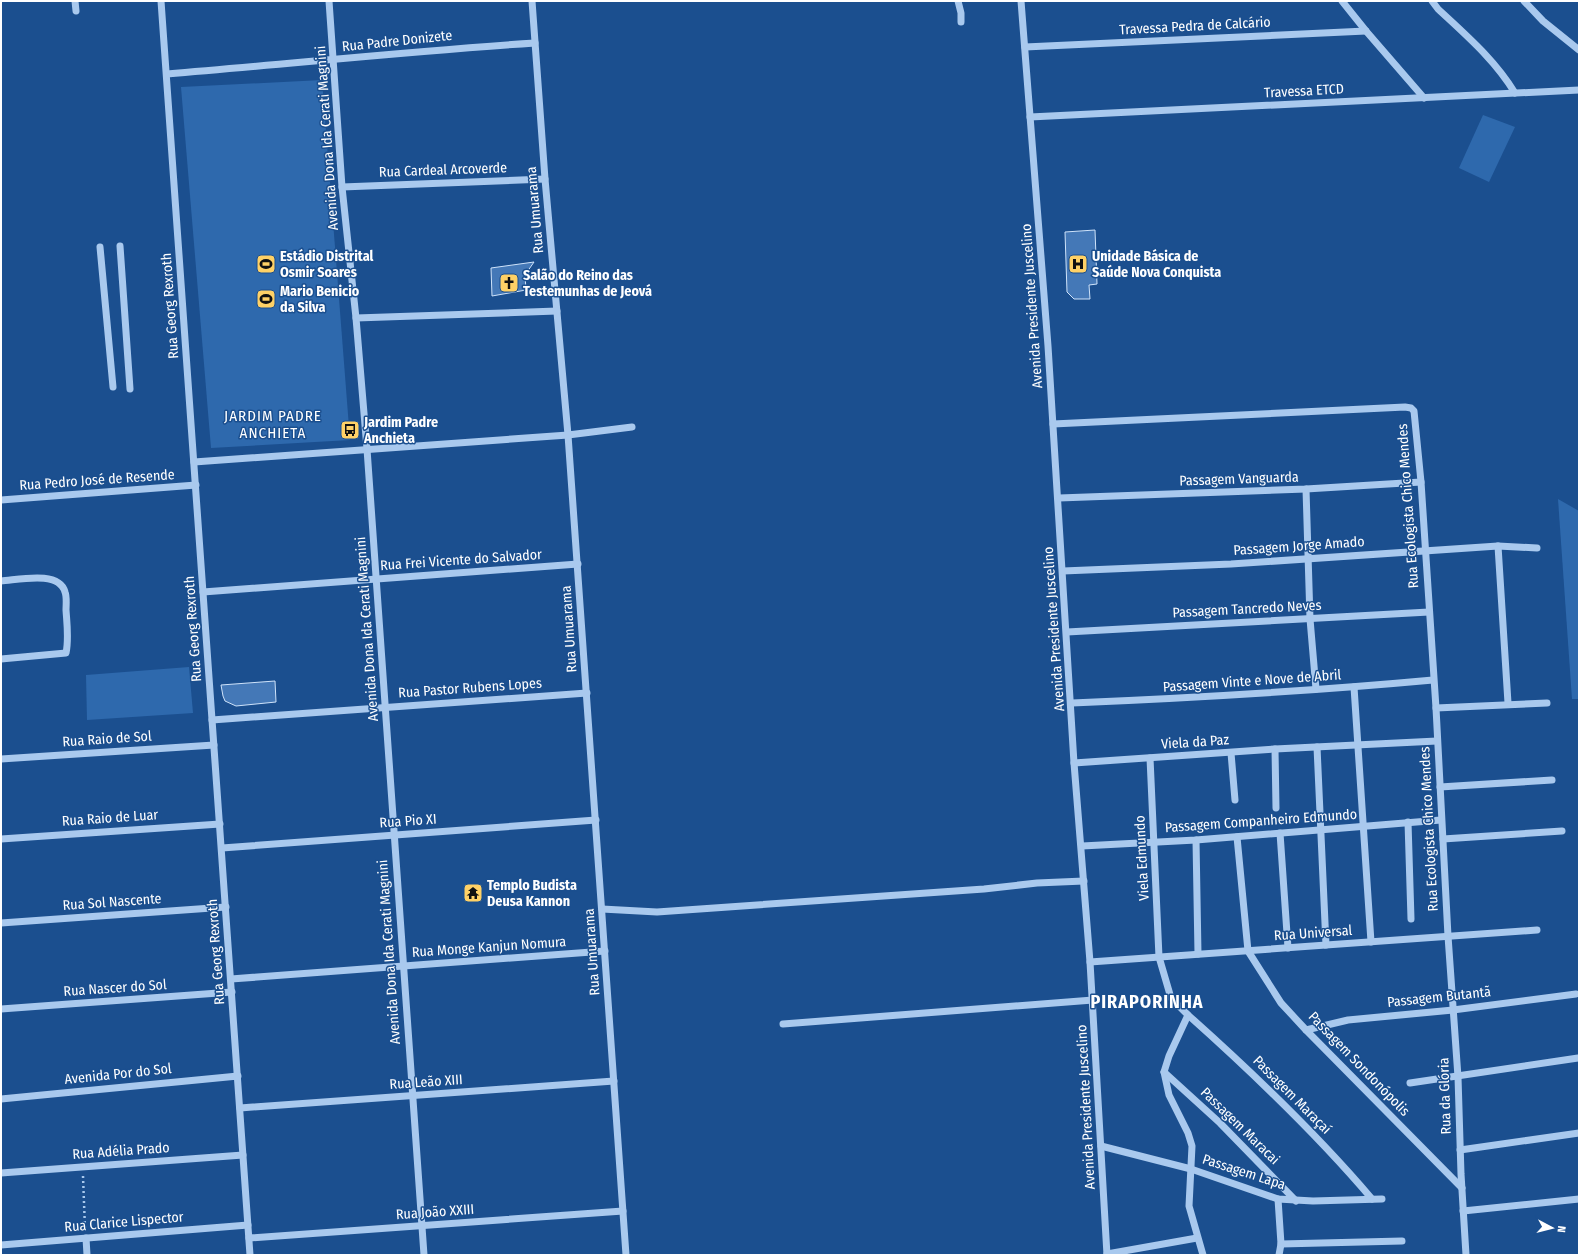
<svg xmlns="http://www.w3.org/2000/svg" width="1580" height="1256" font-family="'Fira Sans Condensed',sans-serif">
	<rect width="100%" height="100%" fill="#1b4f8f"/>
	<g fill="#2e69ad">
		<path d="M322,80L350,440L211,448L181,87Z"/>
		<path d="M1483,115L1515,127L1489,182L1459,168Z"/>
		<path d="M1558,499L1579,511V699H1572Z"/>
		<path d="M189,667L193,713L87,720L86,675Z"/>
	</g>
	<g fill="#4478b7" stroke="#cfe3fa">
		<path d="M1095,230L1097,284L1089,285L1090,299H1074L1067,292L1065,232Z"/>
		<path d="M534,262L525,275L526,290L492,296L491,268Z"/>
		<path d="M275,681L276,702L236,706L225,701L223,696L221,685Z"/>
	</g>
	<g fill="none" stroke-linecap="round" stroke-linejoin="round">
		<path stroke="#a9c9ee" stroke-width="2.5" stroke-dasharray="2 3" stroke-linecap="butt" d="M83,1176L85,1229"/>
		<g stroke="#a9c9ee" stroke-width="7">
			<path d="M75,1L76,11"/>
			<path d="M161,1L250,1255"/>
			<path d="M329,1L342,187L356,318L367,449L424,1255"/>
			<path d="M532,1L545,179L568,435L626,1255"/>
			<path d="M958,1L961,13V22"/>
			<path d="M1021,1L1048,346L1074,763L1090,962L1107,1255"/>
			<path d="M1342,1L1366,31L1424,98"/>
			<path d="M1432,1L1438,9C1467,36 1495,60 1515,93"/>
			<path d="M1524,1L1543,21L1579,50"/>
			<path d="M1025,47L1366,31"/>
			<path d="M167,74C290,64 412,51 535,43"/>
			<path d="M1030,117L1579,90"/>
			<path d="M342,187L545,179"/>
			<path d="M120,246L130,389"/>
			<path d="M100,247L113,387"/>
			<path d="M356,318L557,311"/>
			<path d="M1053,424L1405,407L1411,408L1414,411L1421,482L1436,708L1448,936L1458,1077L1461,1174L1466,1255"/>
			<path d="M194,462L568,435L632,427"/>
			<path d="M1306,489L1310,619L1316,689"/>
			<path d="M1059,498L1306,489L1421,482"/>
			<path d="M1,500L196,485"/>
			<path d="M1498,546L1508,703"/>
			<path d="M1063,571L1231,564L1498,546L1537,548"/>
			<path d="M1,581C18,580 59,570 65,592C67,597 66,605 66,610C67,625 69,639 66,653L1,659"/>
			<path d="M203,592L578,564"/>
			<path d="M1067,632L1429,612"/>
			<path d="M1354,687L1371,942"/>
			<path d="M1072,703C1192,698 1313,691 1433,680"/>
			<path d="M1436,708L1547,703"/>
			<path d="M212,720L587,693"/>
			<path d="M1317,747L1326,945"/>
			<path d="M1275,749L1276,808"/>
			<path d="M1231,753L1235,800"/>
			<path d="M1150,758L1159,957L1171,998L1188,1015L1169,1056L1164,1072L1169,1095L1188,1133L1192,1146L1189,1206L1203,1255"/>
			<path d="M1,759L214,745"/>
			<path d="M1074,763L1275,749L1437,741"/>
			<path d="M1440,787L1552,780"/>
			<path d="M1408,822L1411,919"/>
			<path d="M1280,833L1288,948"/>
			<path d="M1237,837L1248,951L1281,1003L1306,1030L1462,1188"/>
			<path d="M1,839L220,824"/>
			<path d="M1443,839L1562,831"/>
			<path d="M1196,840L1198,954"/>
			<path d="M1082,846L1196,840L1441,820"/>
			<path d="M222,848L596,820"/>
			<path d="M602,909L657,912L984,889L1037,883L1084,881"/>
			<path d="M1,923L226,907"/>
			<path d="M1090,962L1537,930"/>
			<path d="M231,979L605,951"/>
			<path d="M1,1009L232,992"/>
			<path d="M1188,1015C1253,1073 1316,1133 1372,1199"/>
			<path d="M783,1024L1093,1000"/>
			<path d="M1306,1030L1348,1020L1453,1010L1576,994"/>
			<path d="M1164,1072L1220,1123L1296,1201"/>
			<path d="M1410,1083L1578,1058"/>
			<path d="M1,1099L238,1076"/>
			<path d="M240,1108L614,1081"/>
			<path d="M1101,1146L1191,1169L1278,1199L1313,1201L1382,1199"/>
			<path d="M1460,1150L1579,1133"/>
			<path d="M1,1173L243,1155"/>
			<path d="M1278,1199L1281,1244L1279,1255"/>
			<path d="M1463,1211L1579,1199"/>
			<path d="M86,1238L87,1255"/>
			<path d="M249,1238L623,1211"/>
			<path d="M1281,1244L1402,1241"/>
			<path d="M1,1245L248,1225"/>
			<path d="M1107,1254L1197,1238"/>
		</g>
	</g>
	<defs>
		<symbol id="stadium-square" viewBox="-11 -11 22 22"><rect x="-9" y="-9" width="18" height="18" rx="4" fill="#ffd166" stroke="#1b4f8f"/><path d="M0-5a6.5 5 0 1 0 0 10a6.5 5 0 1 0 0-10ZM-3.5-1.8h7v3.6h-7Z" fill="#111"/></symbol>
		<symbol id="hospital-square" viewBox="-11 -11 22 22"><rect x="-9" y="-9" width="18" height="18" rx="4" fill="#ffd166" stroke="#1b4f8f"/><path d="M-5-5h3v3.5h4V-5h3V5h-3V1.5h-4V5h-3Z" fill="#111"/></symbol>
		<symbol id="church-square" viewBox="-11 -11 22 22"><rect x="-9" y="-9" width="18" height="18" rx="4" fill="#ffd166" stroke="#1b4f8f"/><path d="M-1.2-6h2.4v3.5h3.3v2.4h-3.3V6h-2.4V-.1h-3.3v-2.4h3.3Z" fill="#111"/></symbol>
		<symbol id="bus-square" viewBox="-11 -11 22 22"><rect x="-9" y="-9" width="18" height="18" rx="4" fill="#ffd166" stroke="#1b4f8f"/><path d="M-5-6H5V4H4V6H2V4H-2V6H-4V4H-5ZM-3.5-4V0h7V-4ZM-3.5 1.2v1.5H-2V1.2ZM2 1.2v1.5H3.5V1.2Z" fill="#111"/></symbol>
		<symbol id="temple-square" viewBox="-11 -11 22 22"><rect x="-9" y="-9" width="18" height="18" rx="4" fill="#ffd166" stroke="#1b4f8f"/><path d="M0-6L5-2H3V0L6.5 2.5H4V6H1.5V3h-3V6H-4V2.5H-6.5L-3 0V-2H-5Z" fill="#111"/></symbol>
	</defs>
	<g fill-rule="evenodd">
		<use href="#stadium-square" x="255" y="253" width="22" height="22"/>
		<use href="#hospital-square" x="1067" y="253" width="22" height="22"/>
		<use href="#church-square" x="498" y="272" width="22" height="22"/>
		<use href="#stadium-square" x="255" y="288" width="22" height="22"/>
		<use href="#bus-square" x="339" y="419" width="22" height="22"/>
		<use href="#temple-square" x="462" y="882" width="22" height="22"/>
	</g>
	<g text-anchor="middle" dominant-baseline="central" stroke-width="3" stroke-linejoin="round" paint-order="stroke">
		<g font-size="14" fill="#fff" stroke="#1b4f8f">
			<text transform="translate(1195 26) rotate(-3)">Travessa Pedra de Calcário</text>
			<text transform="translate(397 41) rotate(-6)">Rua Padre Donizete</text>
			<text transform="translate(1304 91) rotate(-3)">Travessa ETCD</text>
			<text transform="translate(327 138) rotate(-94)">Avenida Dona Ida Cerati Magnini</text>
			<text transform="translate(443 170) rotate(-2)">Rua Cardeal Arcoverde</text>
			<text transform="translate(535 210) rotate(-95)">Rua Umuarama</text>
			<text transform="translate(170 306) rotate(-94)">Rua Georg Rexroth</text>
			<text transform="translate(1032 306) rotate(-94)">Avenida Presidente Juscelino</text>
			<text transform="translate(1239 479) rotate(-2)">Passagem Vanguarda</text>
			<text transform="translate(97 480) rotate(-4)">Rua Pedro José de Resende</text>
			<text transform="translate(1408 506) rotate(-94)">Rua Ecologista Chico Mendes</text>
			<text transform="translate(1299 546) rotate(-4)">Passagem Jorge Amado</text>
			<text transform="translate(461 560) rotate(-4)">Rua Frei Vicente do Salvador</text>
			<text transform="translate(1247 609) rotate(-3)">Passagem Tancredo Neves</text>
			<text transform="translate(193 629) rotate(-94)">Rua Georg Rexroth</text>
			<text transform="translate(367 629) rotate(-94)">Avenida Dona Ida Cerati Magnini</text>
			<text transform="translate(569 629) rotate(-94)">Rua Umuarama</text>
			<text transform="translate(1054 629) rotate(-94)">Avenida Presidente Juscelino</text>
			<text transform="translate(1252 681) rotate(-4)">Passagem Vinte e Nove de Abril</text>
			<text transform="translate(470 688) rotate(-4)">Rua Pastor Rubens Lopes</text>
			<text transform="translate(107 739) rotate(-4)">Rua Raio de Sol</text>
			<text transform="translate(1195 742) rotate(-4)">Viela da Paz</text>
			<text transform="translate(110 818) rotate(-4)">Rua Raio de Luar</text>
			<text transform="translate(408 821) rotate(-4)">Rua Pio XI</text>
			<text transform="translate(1261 821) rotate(-4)">Passagem Companheiro Edmundo</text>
			<text transform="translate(1429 829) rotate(-93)">Rua Ecologista Chico Mendes</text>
			<text transform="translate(1142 858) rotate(-93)">Viela Edmundo</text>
			<text transform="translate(112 902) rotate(-4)">Rua Sol Nascente</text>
			<text transform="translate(1313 933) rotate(-4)">Rua Universal</text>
			<text transform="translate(489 947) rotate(-4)">Rua Monge Kanjun Nomura</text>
			<text transform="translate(216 952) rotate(-94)">Rua Georg Rexroth</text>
			<text transform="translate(389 952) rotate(-94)">Avenida Dona Ida Cerati Magnini</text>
			<text transform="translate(592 952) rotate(-94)">Rua Umuarama</text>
			<text transform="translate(115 988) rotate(-4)">Rua Nascer do Sol</text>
			<text transform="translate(1439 997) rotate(-6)">Passagem Butantã</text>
			<text transform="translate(1359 1064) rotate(46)">Passagem Sondonópolis</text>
			<text transform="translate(118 1074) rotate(-6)">Avenida Por do Sol</text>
			<text transform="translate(426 1082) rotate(-4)">Rua Leão XIII</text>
			<text transform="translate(1292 1095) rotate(45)">Passagem Maraçaí</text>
			<text transform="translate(1445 1096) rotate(-92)">Rua da Glória</text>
			<text transform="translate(1086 1107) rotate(-93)">Avenida Presidente Juscelino</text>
			<text transform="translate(1240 1126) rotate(44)">Passagem Maracai</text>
			<text transform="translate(121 1151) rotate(-4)">Rua Adélia Prado</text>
			<text transform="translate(1244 1172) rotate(18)">Passagem Lapa</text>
			<text transform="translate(435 1212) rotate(-4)">Rua João XXIII</text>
			<text transform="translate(124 1222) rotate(-5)">Rua Clarice Lispector</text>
		</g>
		<g font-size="14" font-weight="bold" fill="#fff" stroke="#1b4f8f" text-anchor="start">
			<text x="280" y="256">Estádio Distrital<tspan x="280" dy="16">Osmir Soares</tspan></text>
			<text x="1092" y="256">Unidade Básica de<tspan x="1092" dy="16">Saúde Nova Conquista</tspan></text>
			<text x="523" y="275">Salão do Reino das<tspan x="523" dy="16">Testemunhas de Jeová</tspan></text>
			<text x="280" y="291">Mario Benicio<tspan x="280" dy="16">da Silva</tspan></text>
			<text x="364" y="422">Jardim Padre<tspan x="364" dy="16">Anchieta</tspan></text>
			<text x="487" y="885">Templo Budista<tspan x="487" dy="16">Deusa Kannon</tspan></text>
		</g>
		<g font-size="15" letter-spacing="1" fill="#fff" stroke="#1b4f8f">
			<text x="273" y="416">JARDIM PADRE<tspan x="273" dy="17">ANCHIETA</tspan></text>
		</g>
		<g font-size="18" font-weight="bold" letter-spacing="1" fill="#fff" stroke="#1b4f8f">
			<text x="1147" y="1002">PIRAPORINHA</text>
		</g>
	</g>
	<rect width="1580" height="1256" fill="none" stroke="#ffffff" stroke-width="4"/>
	<g transform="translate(1552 1228) rotate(97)" stroke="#1b4f8f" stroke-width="3" paint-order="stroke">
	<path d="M0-3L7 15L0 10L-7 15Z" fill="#ffffff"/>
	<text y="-6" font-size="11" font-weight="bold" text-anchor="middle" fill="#ffffff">N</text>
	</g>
</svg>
